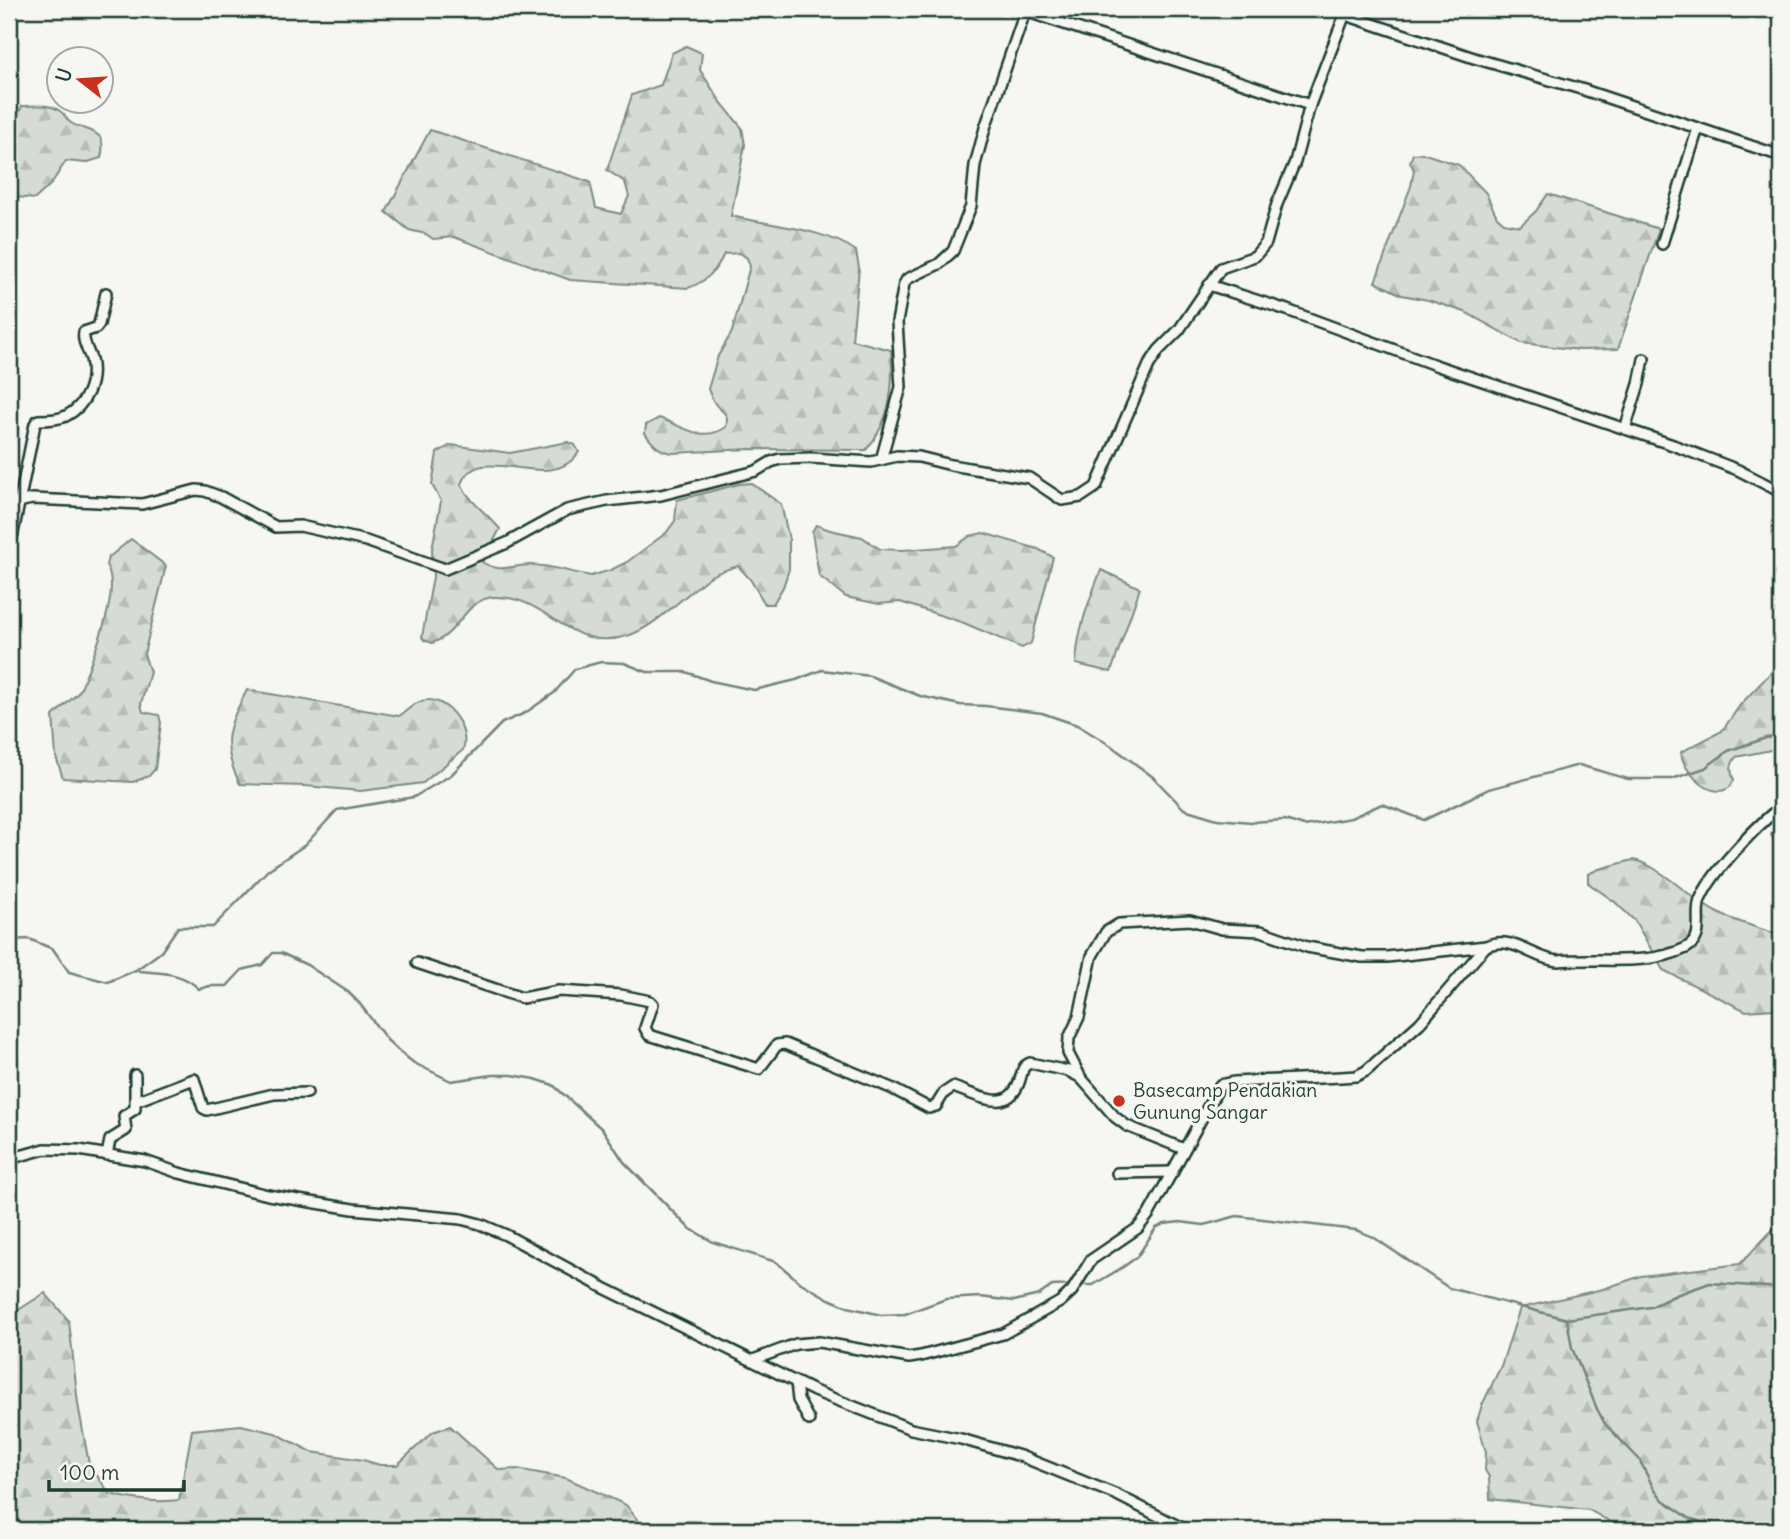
<svg xmlns="http://www.w3.org/2000/svg" width="1790" height="1539" font-family="Delius,sans-serif">
	<defs>
		<pattern id="forest-firs" width="22" height="20" patternUnits="userSpaceOnUse" patternTransform="scale(1.75)"><rect width="22" height="20" fill="#d6dbd6"/><path d="M5 1l3.5 6h-7zM16 11l3.5 6h-7z" fill="#b7bdb8"/></pattern>
	</defs>
	<rect width="100%" height="100%" fill="#f6f6f2"/>
	<filter id="ink" filterUnits="userSpaceOnUse"><feTurbulence type="fractalNoise" baseFrequency=".0143" numOctaves="2"/><feDisplacementMap in="SourceGraphic" scale="14" xChannelSelector="R" yChannelSelector="G"/><feConvolveMatrix kernelMatrix="1 2 1 2 8 2 1 2 1" color-interpolation-filters="sRGB"/></filter>
	<g filter="url(#ink)">
		<g fill="url(#forest-firs)" stroke="#7a8c85" stroke-width="2">
			<path d="M686,46L702,53L700,70L720,101L742,128L745,145L731,216C768,225 827,229 856,251L859,268L852,340L891,350C894,388 891,421 866,450L750,449L672,453C659,451 652,444 645,433L646,425L659,418C682,425 701,444 726,427C729,414 725,414 717,406C713,402 710,394 708,389L718,356L732,332L750,266L747,258L740,253L724,254C716,271 706,282 688,288L570,280L454,237L433,239L426,234L409,230L386,212L430,130L590,182L596,208L621,214L629,196L625,182L607,170L632,95L661,85L672,53Z"/>
			<path d="M22,106C35,106 49,103 60,111C65,114 66,120 71,123C90,134 108,128 101,158L85,163L66,161L51,184L35,199L9,196V117L19,113Z"/>
			<path d="M1422,153L1459,165L1486,193L1497,217L1504,223L1520,226L1536,211L1548,194L1659,229L1618,349L1580,350L1521,343L1465,312L1428,300L1402,295L1375,282L1411,186L1414,170L1410,162L1413,154Z"/>
			<path d="M568,442L575,445L579,452C549,497 479,438 461,484C472,505 485,511 500,529L482,562C501,574 511,565 531,565C550,565 572,573 591,576L611,570L627,562L666,533L675,521L677,500L739,484L751,483L781,504L789,539V569L783,587L773,604H765L750,579L738,566C728,569 716,572 708,578C685,595 654,628 627,636C568,654 549,595 494,597C464,599 459,635 432,643L424,640L422,637L433,577L432,549L441,501L432,485L437,453L451,445L510,453Z"/>
			<path d="M816,525L830,530L862,537L880,549L903,550L956,546L970,536L983,533L1038,549L1053,557L1031,643L1022,648L964,623L900,602L879,604L846,597L819,576L812,532Z"/>
			<path d="M131,539L166,566L144,654L150,672L141,704L143,712L159,715L161,723L155,769L149,776L133,782L63,778L56,757L53,716L78,693L82,686C92,658 123,590 106,565L108,558Z"/>
			<path d="M1101,570L1140,588L1111,672L1076,664C1077,631 1089,601 1101,570Z"/>
			<path d="M1781,662V748L1736,757C1730,765 1730,771 1734,780L1730,787C1727,789 1723,791 1719,791C1702,791 1682,767 1681,752L1722,731L1741,704Z"/>
			<path d="M247,690L399,716C407,711 418,699 429,700C451,701 470,731 463,750L423,783L361,791L305,786L240,784C220,744 227,728 247,690Z"/>
			<path d="M1781,816V851L1771,835Z"/>
			<path d="M1633,860C1660,864 1692,902 1720,914C1739,923 1761,928 1781,936V1005L1774,1009L1746,1011L1663,970L1635,921L1615,902L1588,883V874L1599,869Z"/>
			<path d="M1781,1221V1530H1625L1589,1510L1490,1499L1489,1477L1485,1470L1486,1452L1477,1421L1482,1405L1501,1366L1520,1308L1603,1289L1641,1276L1740,1264Z"/>
			<path d="M45,1293L69,1321L78,1404L89,1464L110,1494C133,1500 156,1503 179,1500L192,1430L241,1425L275,1433L312,1452L363,1460L380,1465H397L433,1432L450,1426L499,1470L517,1469L566,1478L626,1505L643,1527C666,1520 702,1517 722,1530H9V1316Z"/>
		</g>
		<g fill="none" stroke-linecap="round" stroke-linejoin="round">
			<g stroke="#72847d" stroke-width="2.5">
				<path d="M9,940L29,939L53,949L69,972L108,982L136,970L161,952L178,927H213L268,870L305,845L337,810L414,797L451,775L502,723L525,713L554,693L575,669L601,662L624,663L647,672H686L711,681L754,690L796,680L822,670L870,676L920,696L960,705L986,706L1042,713L1077,725L1110,745L1153,777L1184,809L1217,819L1251,822L1285,820L1304,826L1351,818L1382,804L1424,820L1489,789L1579,765L1628,779H1672L1705,768L1728,751L1766,738L1781,736"/>
				<path d="M139,971C161,973 182,972 199,989L210,986H227L242,970L262,965L273,953H281L307,965L348,992L360,1004L387,1040L400,1052L414,1063L451,1081L493,1075H512L535,1079L553,1085L603,1130L624,1162L689,1228L713,1242L776,1262L801,1283L829,1299L848,1307L881,1315L905,1314L946,1299L980,1297L1014,1301L1039,1295L1052,1286L1073,1285"/>
				<path d="M1080,1285H1093L1123,1267L1137,1257L1156,1228L1164,1224L1180,1222L1204,1225L1237,1216L1356,1230L1373,1237L1449,1288L1567,1319L1572,1348L1597,1409L1605,1424L1639,1459L1653,1487L1663,1500L1689,1518L1726,1530"/>
				<path d="M1567,1319L1651,1307L1676,1295L1710,1283L1781,1288"/>
			</g>
			<defs>
				<g id="minor">
					<path d="M1019,9L1310,105"/>
					<path d="M1346,15L1474,58L1581,89L1781,156"/>
					<path d="M1662,244L1698,128"/>
					<path d="M1209,285L1287,310L1438,366L1673,445L1738,470L1781,492"/>
					<path d="M1625,429L1639,384L1644,359"/>
					<path d="M881,460L901,387L897,322L904,284L907,279L939,264L953,251L971,206L975,165L985,128L1025,12"/>
					<path d="M9,504L32,499L142,504L196,490L205,491L221,497L276,527L300,526L366,541L445,569L507,543L567,510L607,501L661,495L756,471L771,462L780,459L811,458L871,462L897,456L919,457L951,465L1029,478L1062,500L1081,497L1096,487L1149,365L1159,350L1179,330L1221,268L1255,256L1266,243L1277,204L1295,162L1310,105L1347,9"/>
					<path d="M11,543L35,424L38,420C47,420 58,420 66,416C87,405 96,381 91,359C88,350 82,341 84,332L96,328L99,324L106,293"/>
					<path d="M417,963L522,998L559,991L621,995L650,1001L653,1004L645,1028L649,1035L759,1069L777,1045L785,1044L891,1088L929,1108L936,1106L944,1093L953,1087C982,1097 1011,1116 1021,1076C1023,1069 1023,1066 1030,1063L1068,1071L1080,1077"/>
					<path d="M136,1101L194,1079L203,1108L207,1110L274,1094L307,1093"/>
					<path d="M1184,1149L1127,1126L1115,1117L1081,1078L1068,1053L1069,1038L1079,1017L1092,956L1106,932L1119,924L1190,920L1222,929L1261,931L1307,947L1362,957H1387L1486,946C1513,934 1532,959 1558,961C1599,957 1647,967 1686,948C1706,937 1694,917 1700,900C1711,873 1758,824 1781,807"/>
					<path d="M107,1155L110,1140L126,1130L124,1116L135,1109V1075"/>
					<path d="M9,1159L45,1149L79,1150L145,1161L179,1173L268,1195L353,1209L461,1219L480,1224L506,1235L604,1288L814,1391L911,1429L961,1439L1020,1456L1117,1495L1186,1530"/>
					<path d="M1117,1173L1173,1172"/>
					<path d="M753,1360L796,1344L819,1342L909,1358L921,1356L1003,1334L1060,1302L1072,1291L1091,1260L1138,1228L1149,1214L1220,1085L1234,1082L1341,1077L1356,1076L1366,1071L1420,1023L1486,946"/>
					<path d="M796,1383L798,1400L809,1420"/>
				</g>
			</defs>
			<use href="#minor" stroke="#1f3d34" stroke-width="14"/>
			<use href="#minor" stroke="#f6f6f2" stroke-width="9"/>
		</g>
	</g>
	<circle fill="#c8321e" stroke="#f6f6f2" stroke-width="2.5" cx="1119" cy="1101" r="7"/>
	<g text-anchor="middle" dominant-baseline="central" stroke-width="6" stroke-linejoin="round" paint-order="stroke">
		<g font-size="19" fill="#1f3d34" stroke="#f6f6f2" text-anchor="start">
			<text x="1133" y="1090">Basecamp Pendakian<tspan x="1133" dy="22">Gunung Sangar</tspan></text>
		</g>
	</g>
	<rect width="1790" height="1539" fill="none" stroke="#f6f6f2" stroke-width="35"/>
	<rect x="18" y="18" width="1755" height="1504" fill="none" stroke="#1f3d34" stroke-width="2.5" filter="url(#ink)"/>
	<g transform="translate(80 80) rotate(287)"><circle r="33" fill="#f6f6f2" stroke="#a0aca6" stroke-width="2"/>
	<path d="M0-5L12 26L0 18L-12 26Z" fill="#c8321e"/>
	<text y="-10" font-size="19" font-weight="bold" text-anchor="middle" fill="#1f3d34">U</text>
	</g>
	<path d="M49 1480v10h135v-10" fill="none" stroke="#1f3d34" stroke-width="3.5"/>
	<text x="60" y="1480" font-size="21" fill="#1f3d34" stroke="#f6f6f2" stroke-width="5" paint-order="stroke">100 m</text>
</svg>
